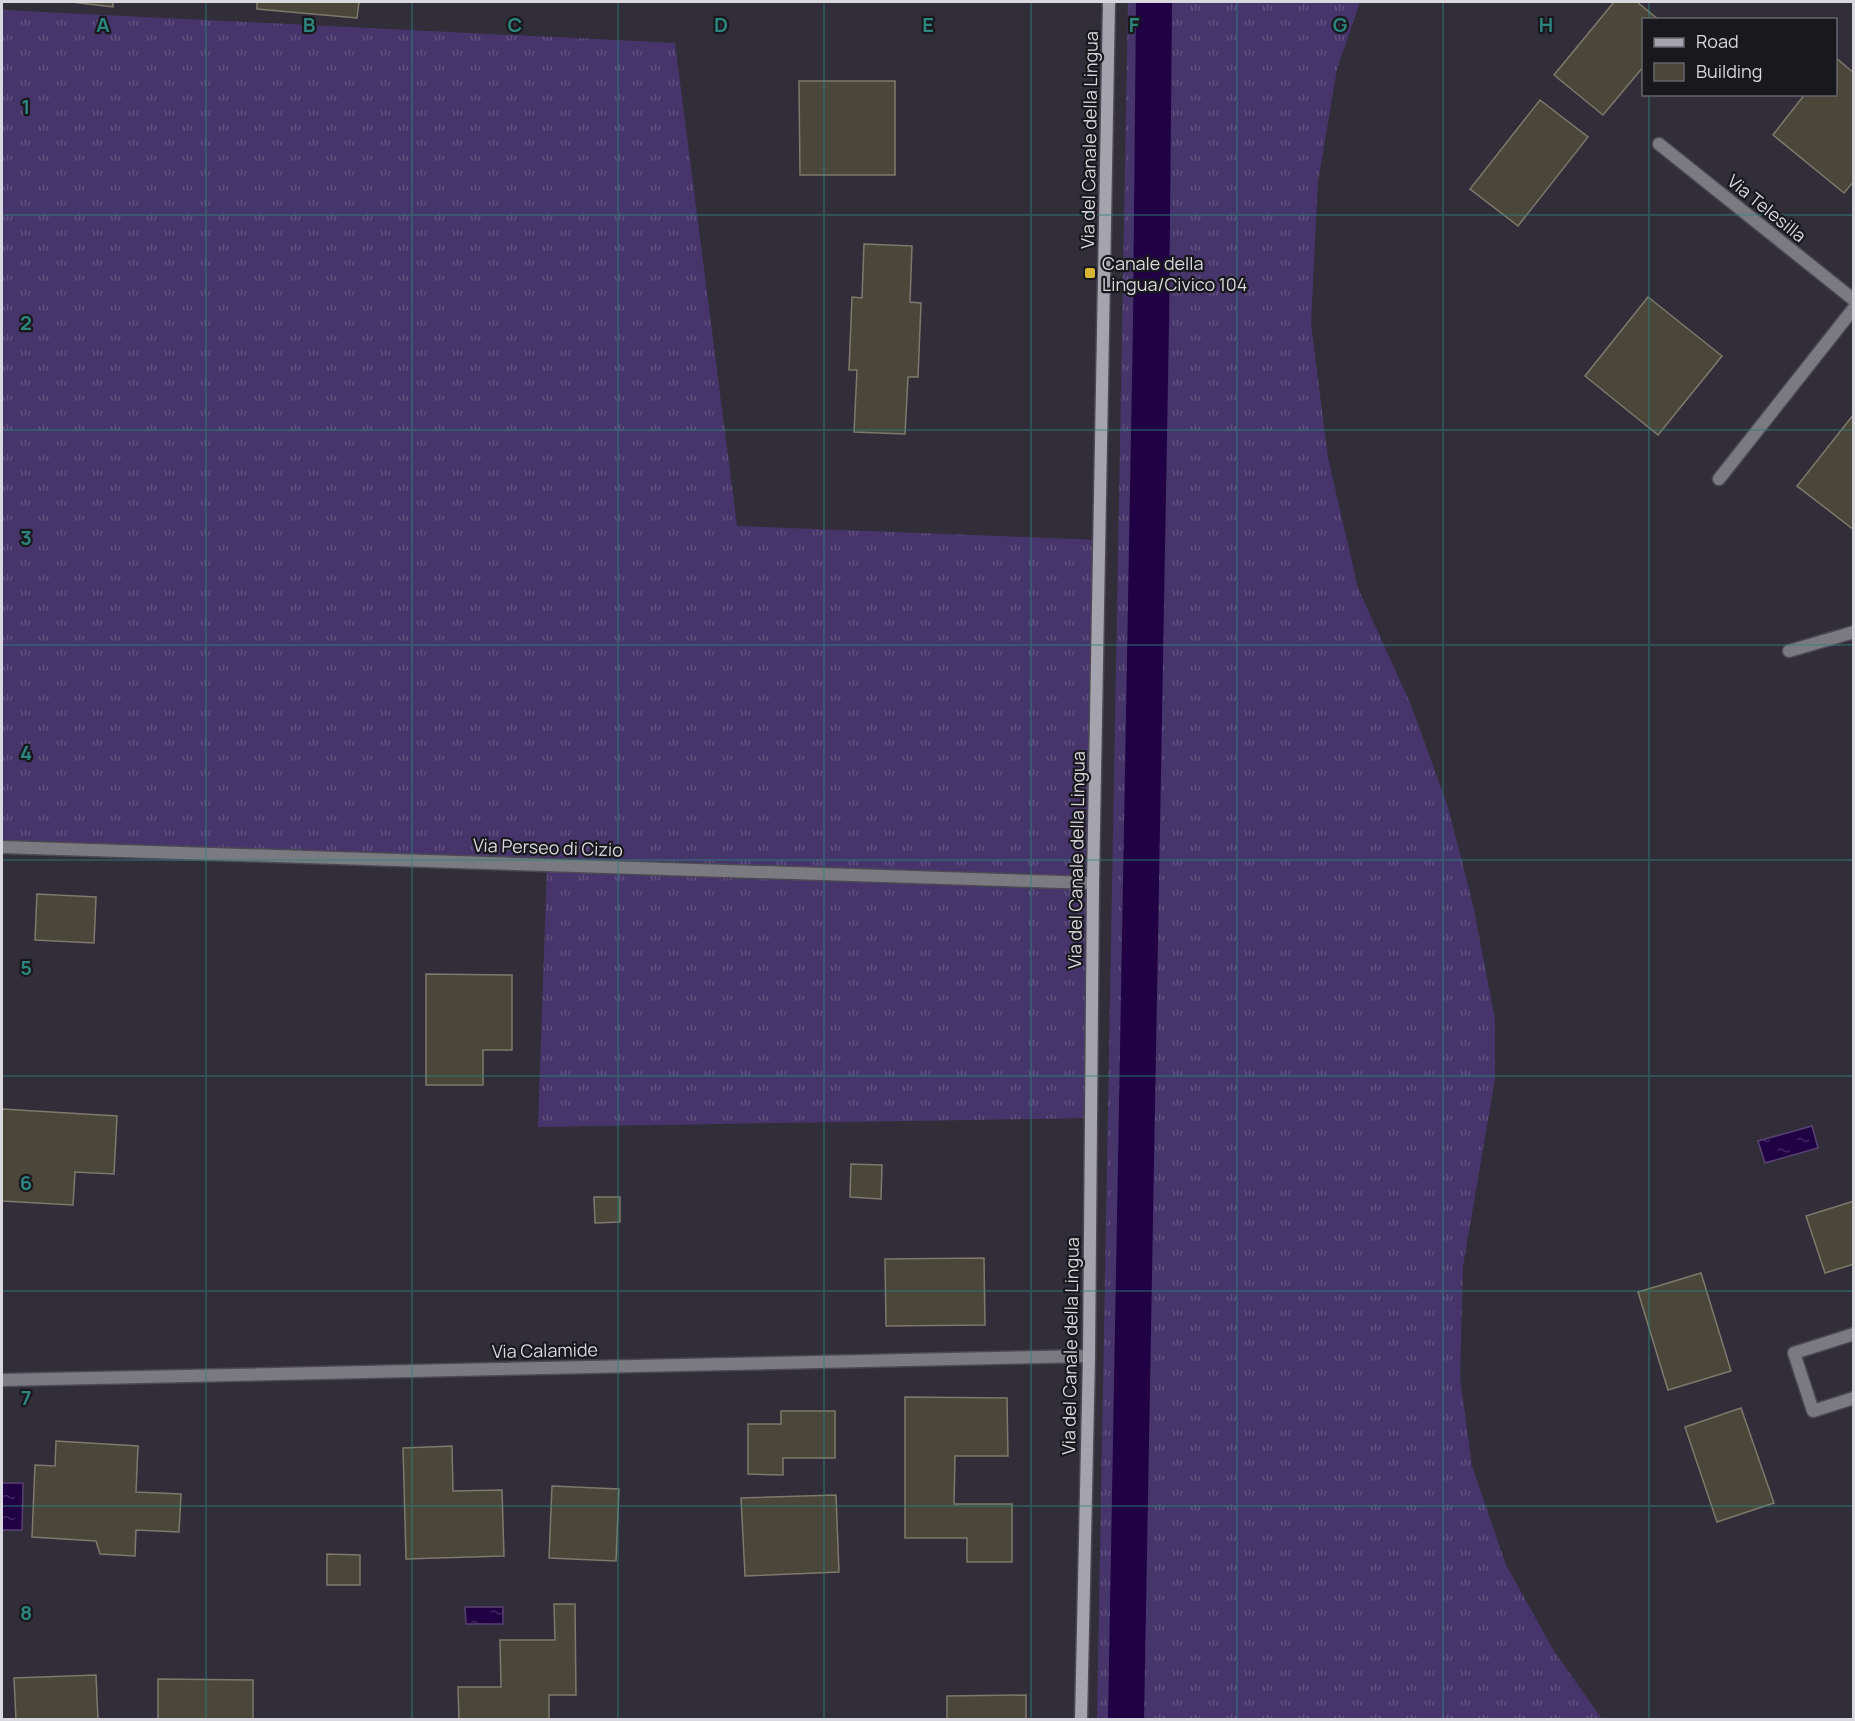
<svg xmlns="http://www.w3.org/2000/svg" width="1855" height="1721" font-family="Manrope,sans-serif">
	<defs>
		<pattern id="grass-tufts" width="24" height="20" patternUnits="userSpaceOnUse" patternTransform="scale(1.5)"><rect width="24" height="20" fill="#46356a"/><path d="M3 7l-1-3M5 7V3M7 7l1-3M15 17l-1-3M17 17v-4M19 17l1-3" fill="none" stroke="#60527f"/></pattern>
		<pattern id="water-ripples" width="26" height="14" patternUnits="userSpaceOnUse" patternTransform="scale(1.5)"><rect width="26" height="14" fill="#200244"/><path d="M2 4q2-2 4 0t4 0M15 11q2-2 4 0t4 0" fill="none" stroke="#40265f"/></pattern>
	</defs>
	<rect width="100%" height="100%" fill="#312e3a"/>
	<g fill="url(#grass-tufts)">
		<path d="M1128,2H1360L1337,69L1318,182L1311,324L1328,458L1358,588L1411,705L1448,807L1473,905L1495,1019V1079L1463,1266L1460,1378L1472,1466L1506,1565L1554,1651L1602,1719H1097Z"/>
		<path d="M2,10L675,43L737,526L1100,540L1091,1118L538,1127L547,865L2,847Z"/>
	</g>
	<g fill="url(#water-ripples)" stroke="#584272" stroke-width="1.5">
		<path d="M1812,1126L1818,1148L1765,1163L1758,1141Z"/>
		<path d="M2,1483H23L22,1530H2Z"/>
		<path d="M465,1607H503V1624H466Z"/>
	</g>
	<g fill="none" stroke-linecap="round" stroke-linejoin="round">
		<path stroke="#200244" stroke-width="36" d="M1126,1720L1151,324L1154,2"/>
	</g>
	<g fill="#4a463a" stroke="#7d796b" stroke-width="1.5">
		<path d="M71,2H113V7Z"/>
		<path d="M257,2H359L357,18L257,9Z"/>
		<path d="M1614,2H1637L1659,20H1644V66L1603,115L1554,75Z"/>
		<path d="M1836,58L1854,73V181L1844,193L1773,135L1805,94H1836Z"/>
		<path d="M799,81H895V175H800Z"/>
		<path d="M1540,100L1588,137L1518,226L1470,189Z"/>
		<path d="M864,244L912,246L910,302L921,303L918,377H908L905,434L854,432L857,370H849L852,297L862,298Z"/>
		<path d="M1648,297L1722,356L1658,435L1585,376Z"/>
		<path d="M1854,414V530L1797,486Z"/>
		<path d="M37,894L96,897L94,943L35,940Z"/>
		<path d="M426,974L512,975V1050H483V1085H426Z"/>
		<path d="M2,1109L117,1116L114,1174L75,1172L73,1205L2,1201Z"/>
		<path d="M851,1164L882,1165L881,1199L850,1197Z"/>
		<path d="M594,1197H620V1222L595,1223Z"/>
		<path d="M1854,1201V1264L1825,1273L1806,1216Z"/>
		<path d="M984,1258L985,1325L886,1326L885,1259Z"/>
		<path d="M1701,1273L1731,1371L1668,1390L1638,1292Z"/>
		<path d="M905,1397L1007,1398L1008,1456H955L954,1504H1012V1562H967V1538H905Z"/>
		<path d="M1741,1408L1774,1503L1717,1522L1685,1427Z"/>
		<path d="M781,1411H835V1458H783V1475L748,1474V1424H781Z"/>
		<path d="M56,1441L138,1446L136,1492L181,1494L179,1532L136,1530L135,1556L100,1554L96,1541L32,1537L35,1465L55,1466Z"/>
		<path d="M452,1446L453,1491L502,1490L504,1556L406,1559L403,1448Z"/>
		<path d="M552,1486L619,1489L616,1561L549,1558Z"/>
		<path d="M836,1495L839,1572L745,1576L741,1498Z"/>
		<path d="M327,1554L360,1555V1585H327Z"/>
		<path d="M554,1604H575L576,1695H549V1720H459L458,1687H501L500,1640H555Z"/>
		<path d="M96,1675L98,1720H16L14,1678Z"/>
		<path d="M158,1679L253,1680V1720H158Z"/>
		<path d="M1026,1695V1720H947V1696Z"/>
	</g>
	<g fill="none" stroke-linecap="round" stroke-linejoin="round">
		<defs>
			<g id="street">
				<path d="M1659,144L1854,300"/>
				<path d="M1719,479L1854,308"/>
				<path d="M1789,651L1854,632"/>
				<path d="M2,847L1093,883"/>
				<path d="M1854,1334L1794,1353L1813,1411L1854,1398"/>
				<path d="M2,1380L1089,1356"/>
			</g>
			<path id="secondary" d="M1081,1720L1089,1356L1093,883L1109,2"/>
		</defs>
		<use href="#street" stroke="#4c4954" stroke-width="15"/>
		<use href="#secondary" stroke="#4c4954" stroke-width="15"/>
		<use href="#street" stroke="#7b7a80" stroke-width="12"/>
		<use href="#secondary" stroke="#a5a3ad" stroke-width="12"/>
	</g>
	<path fill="none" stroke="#2d857f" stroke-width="1.5" stroke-opacity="0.55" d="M206,2V1720M412,2V1720M618,2V1720M824,2V1720M1031,2V1720M1237,2V1720M1443,2V1720M1649,2V20M1649,94V1720M2,215H1854M2,430H1854M2,645H1854M2,860H1854M2,1076H1854M2,1291H1854M2,1506H1854"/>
	<rect fill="#d7b434" stroke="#19181d" stroke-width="2" x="1084" y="267" width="12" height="12" rx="3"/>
	<g text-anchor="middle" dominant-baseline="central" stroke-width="4.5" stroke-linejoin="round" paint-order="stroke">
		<g font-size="18" fill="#d9d8df" stroke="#19181d">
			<text transform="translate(1089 140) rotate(-89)">Via del Canale della Lingua</text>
			<text transform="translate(1767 208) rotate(39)">Via Telesilla</text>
			<text transform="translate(548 847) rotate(2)">Via Perseo di Cizio</text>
			<text transform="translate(1076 860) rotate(-89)">Via del Canale della Lingua</text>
			<text transform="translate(1070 1346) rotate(-89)">Via del Canale della Lingua</text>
			<text transform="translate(545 1350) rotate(-1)">Via Calamide</text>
		</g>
		<g font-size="18" fill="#d9d8df" stroke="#19181d" text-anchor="start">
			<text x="1102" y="263">Canale della<tspan x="1102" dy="21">Lingua/Civico 104</tspan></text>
		</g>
	</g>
	<g font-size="20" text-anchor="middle" font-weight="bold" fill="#2d857f" stroke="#19181d" stroke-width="4.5" stroke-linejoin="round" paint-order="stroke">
		<text x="103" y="32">A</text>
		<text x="309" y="32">B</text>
		<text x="515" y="32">C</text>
		<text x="721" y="32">D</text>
		<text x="928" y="32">E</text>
		<text x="1134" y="32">F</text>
		<text x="1340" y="32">G</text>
		<text x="1546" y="32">H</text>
		<text x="26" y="114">1</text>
		<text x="26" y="330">2</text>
		<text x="26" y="545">3</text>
		<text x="26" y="760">4</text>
		<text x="26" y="975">5</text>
		<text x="26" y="1190">6</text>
		<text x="26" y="1405">7</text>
		<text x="26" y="1620">8</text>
	</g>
	<rect width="1855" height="1721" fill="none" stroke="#d9d8df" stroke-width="6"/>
	<rect x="1642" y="18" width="195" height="78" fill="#19181d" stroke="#66656b" stroke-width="1.5"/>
	<rect x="1654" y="38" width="30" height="9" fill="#a5a3ad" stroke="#66656b" stroke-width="1.5"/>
	<text x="1696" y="48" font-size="18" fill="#d9d8df">Road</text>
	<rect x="1654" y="63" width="30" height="18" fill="#4a463a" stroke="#66656b" stroke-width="1.5"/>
	<text x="1696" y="78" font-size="18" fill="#d9d8df">Building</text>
</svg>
